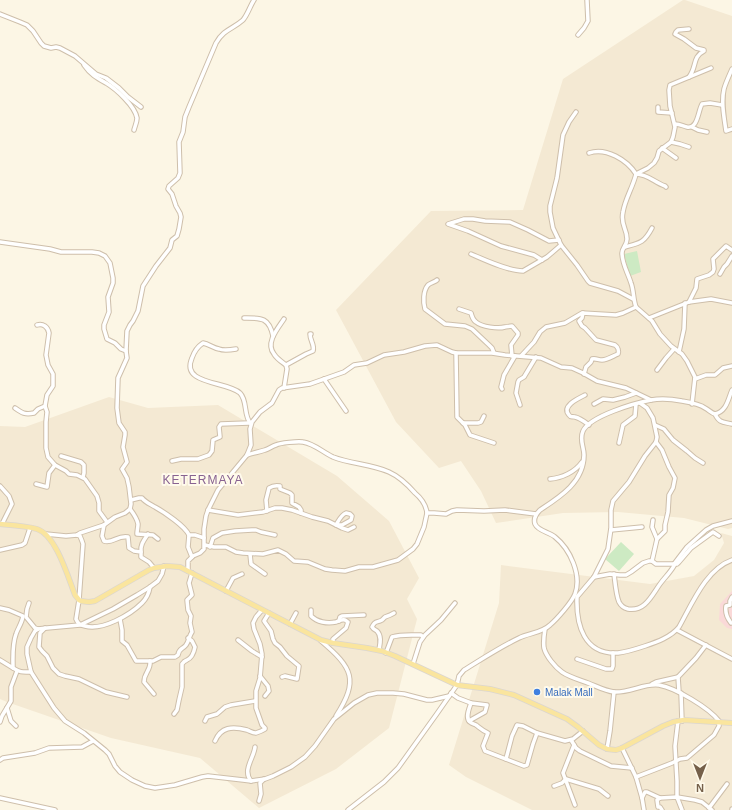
<svg xmlns="http://www.w3.org/2000/svg" width="732" height="810" font-family="Helvetica,sans-serif">
	<rect width="100%" height="100%" fill="#fcf6e5"/>
	<g fill="#f4e9d3">
		<path d="M683,0H685L732,16V528L728,529L684,518L618,512L563,513L496,523L481,491L461,461L439,468L396,422L336,310L431,211L523,210L563,79Z"/>
		<path d="M109,397L148,408L218,405L337,476L389,521L419,578L407,599L417,619L389,728L336,769L259,808L200,758L111,738L7,702L0,699V426L25,427Z"/>
		<path d="M721,533L732,536V810H532L466,777L449,765L499,603L501,565L650,584L694,576L714,560L724,543Z"/>
	</g>
	<path fill="#fad9d8" d="M732,591V629L727,628L719,620L720,604Z"/>
	<g fill="#cdeac3">
		<path d="M637,251L641,272L630,276L624,254Z"/>
		<path d="M621,542L634,554L619,571L605,559Z"/>
	</g>
	<g fill="none" stroke-linecap="round" stroke-linejoin="round">
		<defs>
			<g id="minor">
				<path d="M0,14L20,22L27,25L33,31L41,43L44,46L51,48L56,47L60,48L75,56L96,74L106,78L119,88L128,97L141,107"/>
				<path d="M689,29L678,30L676,32L675,34L684,39L696,48L704,50V51C692,57 697,67 689,77"/>
				<path d="M578,35L584,28L588,21L587,0"/>
				<path d="M84,65C90,74 97,78 106,83C116,89 135,106 137,118C137,122 135,126 134,130"/>
				<path d="M732,69C729,76 726,82 724,89C721,102 724,117 726,131L732,129"/>
				<path d="M658,107V112L672,113"/>
				<path d="M576,112L569,122L563,135L557,178L550,206V212L553,228L561,245L577,265L588,281L590,283L618,291L633,299"/>
				<path d="M675,124C680,124 683,126 687,127C698,129 698,111 702,104L710,103L722,105"/>
				<path d="M692,127L698,130L707,132"/>
				<path d="M671,142L680,144L689,147"/>
				<path d="M662,148L676,158"/>
				<path d="M589,153C606,147 627,160 636,174C648,174 655,183 665,186L666,187"/>
				<path d="M0,242L50,249L61,252H92L99,253L105,256L110,263L113,278V283L108,297L109,312L104,325V329L107,339L115,343L121,349L126,351"/>
				<path d="M625,247C640,243 644,243 652,228"/>
				<path d="M471,254C485,260 508,271 523,271L547,257L561,245"/>
				<path d="M542,260L534,255L501,246L468,231L448,224L464,219H473L485,221L510,222L528,230L549,241L559,240"/>
				<path d="M720,274L724,267L727,264L732,256"/>
				<path d="M437,280C435,282 430,283 428,285C423,291 423,302 425,309L445,324L465,326L472,329L489,345L492,348L494,353"/>
				<path d="M689,302L696,288L697,279L709,275L713,272L714,269L713,259L726,246L732,250"/>
				<path d="M636,307C633,299 634,291 631,283C628,273 622,264 622,253C622,248 627,245 627,239C627,228 620,225 623,212C625,199 633,187 636,174L648,168L654,163L657,158L659,151L671,142L673,137L675,127L670,106L669,90L670,85L711,68"/>
				<path d="M459,309L471,313C472,317 473,320 476,322C482,327 498,329 505,327C507,327 509,326 512,326L518,333V335L511,345L512,356"/>
				<path d="M583,313L582,318L579,321L582,326L585,328L596,340L615,345C618,347 619,351 618,354C613,356 607,360 602,360C598,360 596,358 592,359L591,362L586,367L584,374"/>
				<path d="M244,318C261,318 269,317 273,336"/>
				<path d="M649,318L689,302L711,299L732,303"/>
				<path d="M37,325C43,323 48,327 49,333L46,355L48,365L53,374V386L47,395L45,406L47,412L46,422V448L48,457L55,465L66,471L69,474L77,475L85,479L97,496L99,503V511L107,522"/>
				<path d="M236,349C230,350 224,351 219,349C213,348 209,344 203,343C197,347 194,352 192,358C180,385 227,381 240,393C248,401 243,416 251,424"/>
				<path d="M679,352L684,329L685,303"/>
				<path d="M456,353L457,417L465,425L470,435L494,443"/>
				<path d="M521,356L534,342L540,332L546,327L565,323L582,313L616,315L623,313L636,307L652,321L660,334L671,346L682,354L687,361L695,377L692,404"/>
				<path d="M286,365L306,354L313,351C315,345 310,341 310,334H311"/>
				<path d="M657,370L666,358L674,349"/>
				<path d="M324,379L346,411"/>
				<path d="M695,379L706,375H715L723,368L732,366"/>
				<path d="M284,388L287,369L286,365C282,362 277,359 274,354C265,343 278,328 284,319"/>
				<path d="M502,389L501,387L504,375L515,356"/>
				<path d="M585,395C579,398 561,406 569,415C571,418 572,416 575,417C580,418 585,422 589,425"/>
				<path d="M640,403L647,408L653,418L657,437L656,442L645,456L629,482L613,501L611,510V528L608,549L594,577L577,597C576,625 584,655 618,653C627,652 636,649 645,646C657,642 671,637 679,627C692,604 706,569 732,560"/>
				<path d="M594,404L603,399L613,400L625,397L636,393"/>
				<path d="M520,405L516,393L518,382L519,380L524,377L536,357"/>
				<path d="M15,408C22,413 25,415 34,413L38,409L45,406"/>
				<path d="M715,414C727,411 728,399 732,390"/>
				<path d="M463,423H478L481,422L484,416"/>
				<path d="M655,425L664,429L673,440L687,451L695,458L703,463"/>
				<path d="M619,443L623,425L635,416L636,404"/>
				<path d="M247,455C253,453 259,452 265,450C269,449 272,446 276,445C280,443 298,441 303,442C315,444 322,452 333,457C351,464 371,464 389,472C398,476 408,485 415,493C421,498 426,505 427,513"/>
				<path d="M61,456L81,462L84,465V473L83,477"/>
				<path d="M172,461L181,459H198L209,455L212,451L213,440L220,437L219,427L221,424L249,423"/>
				<path d="M550,479C562,478 575,472 582,462"/>
				<path d="M36,484L47,487L49,473L55,465"/>
				<path d="M0,486L9,496L12,504L2,524"/>
				<path d="M131,500L139,498H142C145,502 150,504 155,507C164,512 185,526 189,535H195L204,538"/>
				<path d="M130,509C133,513 137,518 138,524C138,527 137,531 137,534L153,535L158,539"/>
				<path d="M208,510L238,515L263,512L275,508H282L292,510L312,517L328,521L342,528L348,530L354,527"/>
				<path d="M267,511L266,500L269,488C272,486 275,485 280,486V489L290,493L292,495V503L299,507L301,510V513"/>
				<path d="M346,513L350,514L352,516L351,520L342,525H336C339,520 341,515 346,513Z"/>
				<path d="M653,520L652,527L657,539"/>
				<path d="M104,525L102,536L104,541C113,544 117,535 128,537L129,548L134,551L141,552V557L149,562L154,568"/>
				<path d="M611,530L642,527"/>
				<path d="M46,534L66,536L77,535L80,533L104,525L115,517L125,513L130,509L131,504L129,487L127,478L122,469L127,462L123,447L125,435V432L119,423L117,408L118,378L127,358L126,351L127,331L130,325L133,321L138,311L143,286L156,266L170,248L172,240L177,236L179,229L181,217L180,213L176,206L172,194L168,189L169,186L178,178L180,173L179,142L183,132L185,117L189,107L216,43C224,29 233,29 243,20C248,14 250,6 254,0"/>
				<path d="M77,535L80,536L82,541L83,544L79,600L76,619C78,624 80,625 85,626C102,631 130,615 142,603C146,599 149,593 150,587"/>
				<path d="M189,535L188,547L192,557"/>
				<path d="M205,545L214,547H226L236,552L243,553L263,554L278,550L286,554L294,561L308,562L325,569L332,570L345,571L359,567H373L398,560L413,549L417,544L424,527L427,513H434L446,514L452,511L457,510L484,511L505,510L536,514"/>
				<path d="M210,547L213,538L222,533L235,531L252,530H256L261,532L275,535"/>
				<path d="M0,550L22,545L25,543L30,528"/>
				<path d="M141,552C140,545 144,540 148,534"/>
				<path d="M250,554L251,564L265,574"/>
				<path d="M652,561L657,539L665,531V525L668,512L669,495L673,488L675,478L669,467L662,450L656,442"/>
				<path d="M674,564L687,547L706,530L713,526L732,521"/>
				<path d="M164,566L162,574L158,581L150,587L137,595L113,609L80,625L47,628L38,629L35,631L31,638L27,647V654L31,672L54,708L65,721L84,733L105,750L109,754L115,766L120,772L132,780L145,786L155,788L175,785L202,777L208,776L243,780L251,781L265,779L273,776L291,767L305,757L315,746L334,719L354,703L368,695L377,693H393L404,694L427,700H432L449,696"/>
				<path d="M188,571V561L193,556L200,553L204,549V529L206,516L208,510L218,490L247,455L251,445L250,429L252,422L260,412L272,403L279,390L282,388L310,384L344,372L354,365L367,363L384,355L404,352L425,346L437,345L452,352L456,353H492L505,355L541,358L561,367L572,368L583,373L597,381L626,388L651,400"/>
				<path d="M614,574C615,582 616,595 619,602C621,606 624,608 628,609C645,612 652,595 660,584C665,577 671,572 675,564"/>
				<path d="M594,577L610,574L620,575H626L631,572L643,563L649,561H652L656,564H677L679,562L691,548L713,532L719,536"/>
				<path d="M226,591L233,578L242,574"/>
				<path d="M29,603L27,609L26,617L35,628L38,629"/>
				<path d="M0,608L9,610L23,616C22,623 18,628 16,634C12,645 13,657 13,668C21,673 23,672 31,672"/>
				<path d="M311,610V616C317,622 327,624 336,622C339,621 342,619 345,620C346,620 347,622 348,622L346,628L333,639V643"/>
				<path d="M269,613L264,621L271,631L273,639L275,643L280,647L287,656L299,666L297,679L285,676L282,677"/>
				<path d="M120,619L122,630V641L127,645L136,661H153L161,657H175L178,655C179,648 182,650 186,645C189,641 189,636 192,632L190,623L191,616L188,610L187,600L192,595L189,583L192,573"/>
				<path d="M339,621L340,617L342,616L364,615"/>
				<path d="M731,623C727,618 725,612 726,606L730,605V601L732,597"/>
				<path d="M290,624L296,613"/>
				<path d="M45,628L40,633L39,647L42,651L47,656L53,668L59,674L65,676L79,679L106,692L127,697"/>
				<path d="M545,629C544,635 543,641 544,648C546,656 555,667 562,672C569,677 580,680 588,683C596,686 605,691 614,692C630,693 644,683 659,685C676,688 709,708 719,721V726L714,735L687,758L680,759L672,763L636,777"/>
				<path d="M677,630L732,659"/>
				<path d="M238,640L252,651L262,657"/>
				<path d="M321,641C353,668 359,680 336,716"/>
				<path d="M379,650C380,644 382,636 377,631C375,630 373,629 372,627C375,620 377,623 382,620C383,619 384,618 385,617C388,616 391,615 394,613"/>
				<path d="M386,653L392,637C401,634 411,635 421,635L423,637"/>
				<path d="M577,659L606,669H612L613,666V653"/>
				<path d="M0,660L13,668"/>
				<path d="M150,661C151,671 144,672 144,682L154,694"/>
				<path d="M413,664L420,642L425,635L441,620L455,603"/>
				<path d="M260,676L268,686L269,691L265,696"/>
				<path d="M652,684L656,682L678,677"/>
				<path d="M679,692L678,677L696,658L706,645"/>
				<path d="M451,693L458,698L471,703L487,705L485,712L469,721"/>
				<path d="M681,693L682,721"/>
				<path d="M471,703C469,709 465,718 470,722C472,724 475,724 476,725C480,728 483,731 488,733L483,746L485,751L524,766L527,765L533,744L537,733L565,741L573,739L583,731"/>
				<path d="M7,708L11,721L16,726"/>
				<path d="M174,714L177,710L179,700L182,687V664C186,660 182,663 187,660C192,658 194,652 195,647L192,641L188,638"/>
				<path d="M205,721L207,717L217,714L225,707L231,705L255,701"/>
				<path d="M678,721L675,746L677,781V797L682,810"/>
				<path d="M0,722L2,716L11,701V687L17,671"/>
				<path d="M571,740L576,748L580,751L611,766L632,768"/>
				<path d="M215,741C221,727 232,726 247,730C250,731 252,733 256,733C259,732 262,731 265,729V728L262,725L256,708V691L260,678L262,654L260,644L254,629L253,623L256,617L262,610"/>
				<path d="M574,745L563,773L575,805"/>
				<path d="M622,748L636,777L642,798L644,810"/>
				<path d="M607,749L610,731L614,692"/>
				<path d="M506,759L512,736L517,725L523,726L537,733"/>
				<path d="M0,760L3,758L35,753L49,748L82,747L93,741"/>
				<path d="M251,781C242,770 254,758 255,747"/>
				<path d="M554,786L562,783L566,779L599,789L608,796"/>
				<path d="M0,798L55,810"/>
				<path d="M642,798L645,792H647L660,798L677,797L695,800L702,802L712,810"/>
				<path d="M660,798L657,800L658,807H660L662,810"/>
				<path d="M259,801L261,794L260,783L264,779"/>
				<path d="M709,808L727,784"/>
				<path d="M348,810L384,782L398,768L436,715L457,685L459,676L464,670C482,659 500,647 519,638C529,633 542,633 550,625C557,619 572,602 575,594C582,575 570,549 555,537C549,532 538,531 535,524C533,518 536,514 540,510C560,497 584,482 584,455C584,447 579,440 583,431C590,416 635,403 651,400C661,398 672,399 682,401C688,402 700,404 705,408C709,410 711,413 715,414C719,423 723,422 732,424"/>
				<path d="M732,810V809"/>
			</g>
			<path id="major" d="M0,524C11,525 27,526 37,529C56,535 68,577 75,595L79,600L81,601L89,602L95,601L149,570L154,568L167,566L180,567L321,640L333,643L367,648L382,651L395,656L457,685L490,689L514,695L567,719L578,727L599,745L607,749L616,750L622,748L663,726L673,722L684,720L732,723"/>
		</defs>
		<use href="#minor" stroke="#cebfab" stroke-width="5.5"/>
		<use href="#major" stroke="#dbd6d0" stroke-width="6"/>
		<use href="#minor" stroke="#fff" stroke-width="3.5"/>
		<use href="#major" stroke="#fae59e" stroke-width="4.5"/>
	</g>
	<circle fill="#3f7fe0" stroke="#fffaeb" stroke-width="1.5" cx="537" cy="692" r="4"/>
	<g text-anchor="middle" dominant-baseline="central" stroke-width="4" stroke-linejoin="round" paint-order="stroke">
		<g font-size="10" fill="#366cbe" stroke="#fffaeb" text-anchor="start">
			<text x="545" y="692">Malak Mall</text>
		</g>
		<g font-size="12" letter-spacing="1" fill="#886291" stroke="#fffaeb">
			<text x="203" y="480">KETERMAYA</text>
		</g>
	</g>
	<g transform="translate(700 778) rotate(180)" stroke="#fffaeb" stroke-width="3" paint-order="stroke">
	<path d="M0-3L7 15L0 10L-7 15Z" fill="#75604a"/>
	<text y="-6" font-size="11" font-weight="bold" text-anchor="middle" fill="#75604a">N</text>
	</g>
</svg>
